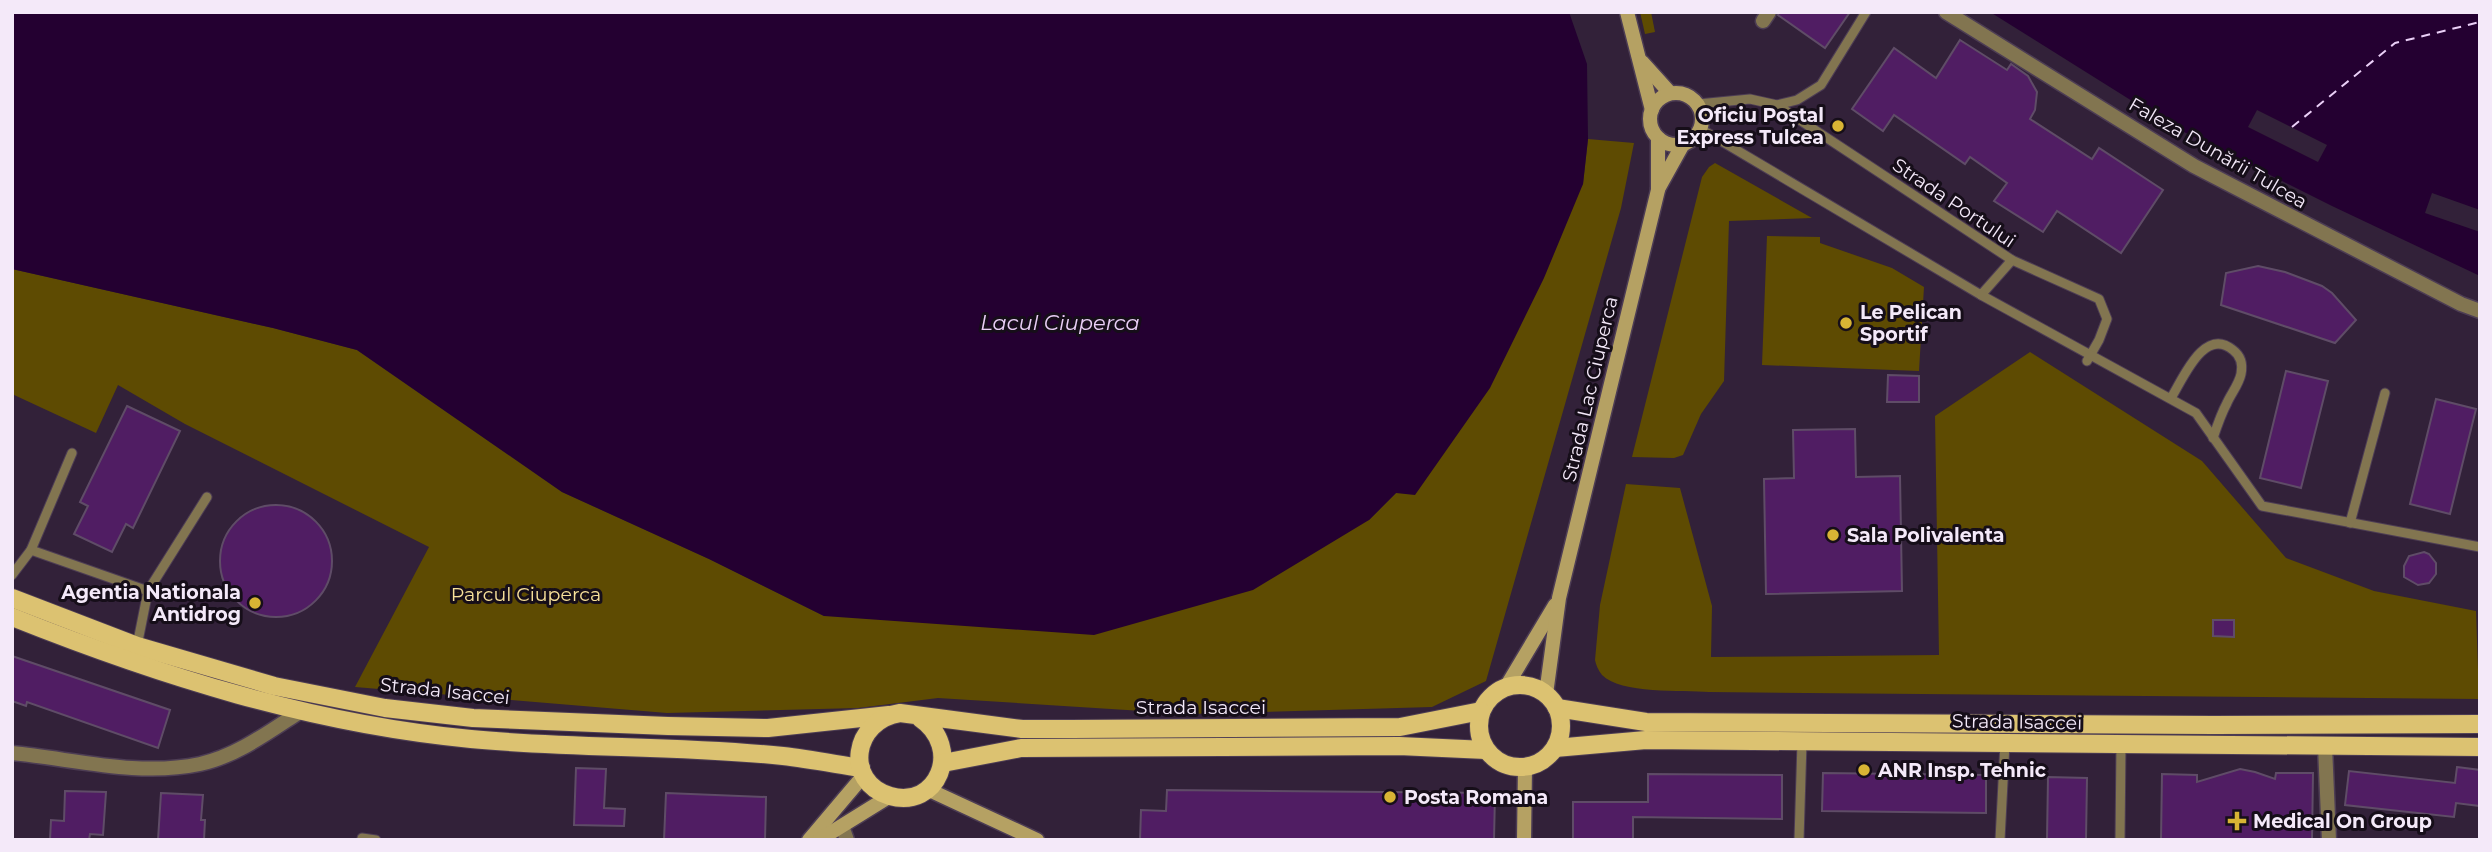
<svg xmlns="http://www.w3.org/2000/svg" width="2492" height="852" font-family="Montserrat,sans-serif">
	<rect width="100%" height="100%" fill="#322139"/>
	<g fill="#5e4b02">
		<path d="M1640,12H1651L1655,32L1645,34Z"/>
		<path d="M1588,139L1634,143L1621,208L1486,681L1432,707L1190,714L938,698L858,708L667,713L355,687L429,547L185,424L118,385L96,433L12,394V269L273,328L357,350L562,492L709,559L824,616L1369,520L1396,493L1583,184Z"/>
		<path d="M1715,163L1812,218L1729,221L1724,381L1701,414L1683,455L1674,458L1632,457L1702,177L1709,167Z"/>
		<path d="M1767,236L1820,237V243L1892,268L1924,287L1919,371L1762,365Z"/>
		<path d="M2030,352L2202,461L2286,558L2374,591L2476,611L2479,699L1709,692C1683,690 1620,694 1602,675C1598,670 1596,665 1595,660L1600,605L1626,484L1680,488L1712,606L1711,657L1939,655L1935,416Z"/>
	</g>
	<g fill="#240031">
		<path d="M12,12H1569L1587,64L1588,139L1583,184L1544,278L1490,388L1415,495L1396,493L1369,520L1253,590L1094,635L824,616L709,559L562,492L357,350L273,328L12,269Z"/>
		<path d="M1990,12H2480V276L2332,206L2172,126Z"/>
	</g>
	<g fill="#322139">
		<path d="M2257,110L2327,145L2318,162L2248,127Z"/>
		<path d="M2432,193L2480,210V232L2425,213Z"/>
	</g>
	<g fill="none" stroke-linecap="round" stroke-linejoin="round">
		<path stroke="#eacff7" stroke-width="2" stroke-dasharray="9 7" stroke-linecap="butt" d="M2292,127L2395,43L2480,22"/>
	</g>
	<g fill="#501d63" stroke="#5f4c67" stroke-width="2">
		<path d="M1779,12H1850L1825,48L1778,15Z"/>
		<path d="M1960,40L2007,70L2011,64L2028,76L2037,92L2035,110L2030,119L2092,159L2099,148L2163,190L2121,253L2057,211L2043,232L1994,201L2007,183L1970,157L1965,164L1894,115L1883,131L1852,109L1894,48L1936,78Z"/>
		<path d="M2258,266L2285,272L2322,286L2332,293L2356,320L2335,343L2221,305L2226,273Z"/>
		<path d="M2286,371L2328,381L2301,488L2260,478Z"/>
		<path d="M1888,375L1919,376V402H1887Z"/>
		<path d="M2436,399L2476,409L2450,514L2410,504Z"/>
		<path d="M127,406L180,431L133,528L126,524L112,552L74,534L88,506L80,502Z"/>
		<path d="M1855,429L1856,477L1900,476L1902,591L1766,594L1764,479L1794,478L1793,430Z"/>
		<circle cx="276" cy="561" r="56"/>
		<path d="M2424,552L2429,554L2436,563V574L2429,583L2418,585L2404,577V566L2409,556Z"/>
		<path d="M2213,620H2234V637L2213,636Z"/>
		<path d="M12,656L170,710L158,748L27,702L26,706L12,701Z"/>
		<path d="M2457,767L2480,770V806L2456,803L2454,817L2345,805L2349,771L2455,783Z"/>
		<path d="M576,768L606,769L604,808L625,809L624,826L574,825Z"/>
		<path d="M2240,769L2255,772L2275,779L2276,773H2313L2312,840H2161L2162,774L2197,775V782Z"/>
		<path d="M1823,773L1986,775V813L1822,811Z"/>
		<path d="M1648,774L1782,775V819L1633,817V840H1573V802H1648Z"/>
		<path d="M2048,777L2087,778L2086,840H2047Z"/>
		<path d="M1167,790L1495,793L1494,840H1140L1141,810L1166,811Z"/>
		<path d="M65,791L106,792L103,835L90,834L89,840H50L51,820L64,821Z"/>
		<path d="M161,793L203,795L201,820H205L204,840H158Z"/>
		<path d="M666,793L766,797L765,840H664Z"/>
	</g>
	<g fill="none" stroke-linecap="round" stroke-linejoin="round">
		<defs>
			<g id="lane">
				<path d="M1698,104L1750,99L1777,105L2012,260L2099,299L2107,319L2099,340L2087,361"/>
				<path d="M1777,105L1797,100L1821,85L1866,12"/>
				<path d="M1701,129L1981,295L2012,260"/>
				<path d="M1981,295L2196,413L2262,506L2480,547"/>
				<path d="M2171,398C2183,379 2204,326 2233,350C2241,356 2243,364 2241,374C2239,384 2231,394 2227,403C2221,414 2217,426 2213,438"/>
				<path d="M2350,523L2385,393"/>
				<path d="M31,550L148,591"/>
				<path d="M12,575L31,550L72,453"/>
				<path d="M137,646L148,591L207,497"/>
				<path d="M362,838L376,840"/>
				<path d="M1799,840L1802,742"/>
				<path d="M2000,840L2005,743"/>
				<path d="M2120,840L2121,745"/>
			</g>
			<g id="street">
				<path d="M1946,12L2194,166L2461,304L2480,311"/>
				<path d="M1763,21L1769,12"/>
				<path d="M2325,746L2329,840"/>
				<path d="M12,753C74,759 138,777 200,764C237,756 270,731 301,711"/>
				<path d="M842,826L847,840"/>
			</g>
			<g id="secondary">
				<path d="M1627,12L1652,110"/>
				<path d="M1642,62L1670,93"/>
				<circle cx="1676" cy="119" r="26"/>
				<path d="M1658,189L1683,144"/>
				<path d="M1506,687L1555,605"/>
				<path d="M1546,694L1559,598L1658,190V138"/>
				<path d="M927,789L1037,840"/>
				<path d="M809,840L864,775"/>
				<path d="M819,840L890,796"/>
				<path d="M1524,840L1525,767"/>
			</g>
			<g id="primary">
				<path d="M12,598L137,646L274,686L385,708L473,718L668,726L768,728L889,715"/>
				<path d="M12,617C160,676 312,724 471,739C574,749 679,745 783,756C809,759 835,764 861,768"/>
				<circle cx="1520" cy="726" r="41"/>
				<path d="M1557,708L1646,722L2213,725L2480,724"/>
				<path d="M920,718C964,748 937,810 890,796C843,782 853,720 900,713L1022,729H1071L1400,727L1481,711"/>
				<path d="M1555,748L1646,740L2480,747"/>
				<path d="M943,763L1021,748L1399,746L1486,750"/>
			</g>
		</defs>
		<use href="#lane" stroke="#4d3d54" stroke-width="11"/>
		<use href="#street" stroke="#4d3d54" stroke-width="17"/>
		<use href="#secondary" stroke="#4d3d54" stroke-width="17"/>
		<use href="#primary" stroke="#4d3d54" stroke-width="20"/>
		<use href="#lane" stroke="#827550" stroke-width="9"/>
		<use href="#street" stroke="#827550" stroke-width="14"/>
		<use href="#secondary" stroke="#b5a163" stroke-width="14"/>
		<use href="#primary" stroke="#dcc271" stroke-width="18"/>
	</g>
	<g fill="#d8b434" stroke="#160e19" stroke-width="2.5">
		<circle cx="1838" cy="126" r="7"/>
		<circle cx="1846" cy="323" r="7"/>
		<circle cx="1833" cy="535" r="7"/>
		<circle cx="255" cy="603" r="7"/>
		<circle cx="1864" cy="770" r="7"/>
		<circle cx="1390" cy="797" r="7"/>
		<path d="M2233.5 810.5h7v7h7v7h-7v7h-7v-7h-7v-7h7z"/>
	</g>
	<g text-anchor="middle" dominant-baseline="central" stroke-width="6" stroke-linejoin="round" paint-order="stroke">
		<g font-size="19" font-weight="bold" fill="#f4e9f9" stroke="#160e19" text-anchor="start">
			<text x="1824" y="115" text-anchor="end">Oficiu Poștal<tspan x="1824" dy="22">Express Tulcea</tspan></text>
			<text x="1860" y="312">Le Pelican<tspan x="1860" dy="22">Sportif</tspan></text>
			<text x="1847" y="535">Sala Polivalenta</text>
			<text x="241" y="592" text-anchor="end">Agentia Nationala<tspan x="241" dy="22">Antidrog</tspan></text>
			<text x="1878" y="770">ANR Insp. Tehnic</text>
			<text x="1404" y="797">Posta Romana</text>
			<text x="2253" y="821">Medical On Group</text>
		</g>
		<g font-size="19" fill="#f4e9f9" stroke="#160e19">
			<text transform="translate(2218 153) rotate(30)">Faleza Dunării Tulcea</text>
			<text transform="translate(1954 203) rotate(34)">Strada Portului</text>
			<text transform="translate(1590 389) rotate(-77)">Strada Lac Ciuperca</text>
			<text transform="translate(445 691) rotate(6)">Strada Isaccei</text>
			<text x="1201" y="707">Strada Isaccei</text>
			<text transform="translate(2017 722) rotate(1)">Strada Isaccei</text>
		</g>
		<g font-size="19" fill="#f8e19a" stroke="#160e19">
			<text x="526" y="594">Parcul Ciuperca</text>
		</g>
		<g font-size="21" font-style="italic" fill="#eacff7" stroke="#160e19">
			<text x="1060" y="322">Lacul Ciuperca</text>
		</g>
	</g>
	<rect width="2492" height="852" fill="none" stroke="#f4e9f9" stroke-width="28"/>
</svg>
